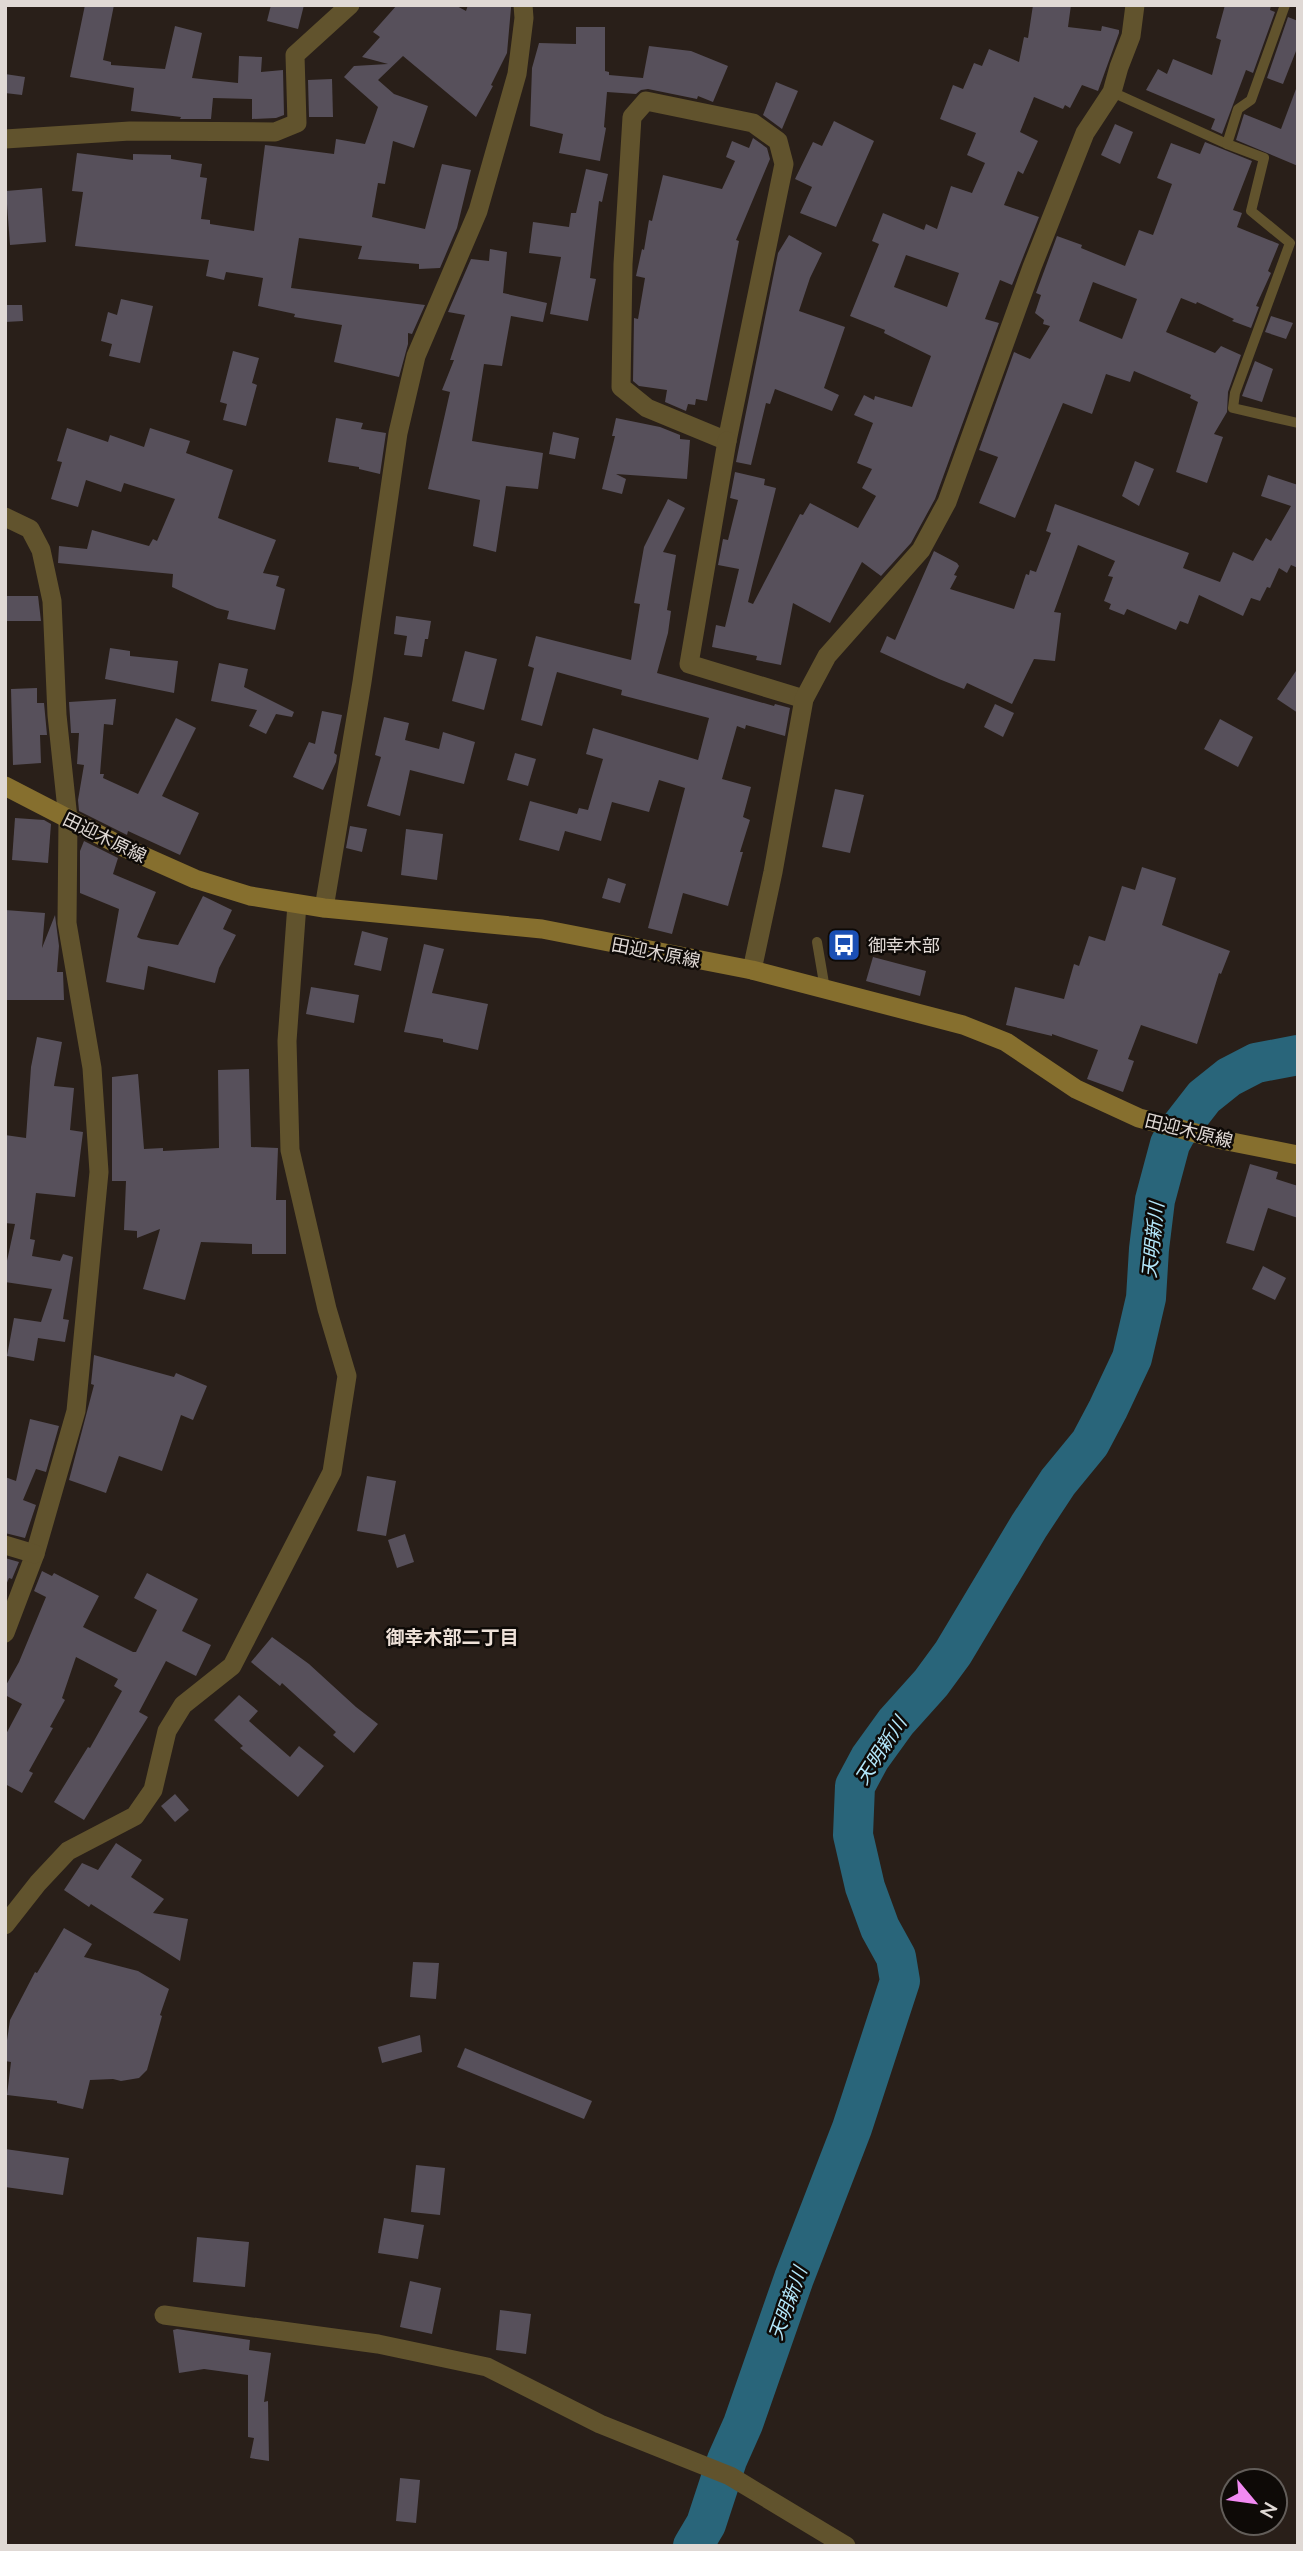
<svg xmlns="http://www.w3.org/2000/svg" width="1303" height="2551" font-family="Lato,'Noto Sans JP',sans-serif">
	<rect width="100%" height="100%" fill="#291f19"/>
	<g fill="none" stroke-linecap="round" stroke-linejoin="round">
		<path stroke="#29657a" stroke-width="40" d="M693,2546L706,2524L727,2460L743,2424L794,2278L852,2128L900,1981L896,1957L880,1928L865,1887L853,1835L855,1786L870,1758L896,1722L931,1683L953,1653L1029,1526L1058,1482L1090,1443L1108,1409L1132,1358L1146,1298L1149,1249L1155,1200L1170,1144L1176,1133L1204,1097L1229,1077L1256,1063L1298,1055"/>
	</g>
	<g fill="#57505b" fill-rule="evenodd">
		<path d="M85,5H114L103,60L111,62V65L165,69L175,26L202,33L192,78L238,83L239,56L262,57L261,72L283,70L284,115L276,118L252,119V99L213,98L211,119H180L181,117L131,111L134,88L70,77Z"/>
		<path d="M271,5H304L298,29L267,21Z"/>
		<path d="M397,5H455L466,11L468,5H511V8L507,53L491,85L493,86L476,117L403,56L378,80L394,94L428,106L414,148L393,141L385,184L378,183L372,217L425,229L442,164L471,170L457,228L440,268L419,269V264L358,259L362,246L299,238L291,288L425,305L412,334L408,333V344L399,377L334,362L342,325L294,317L295,314L258,306L263,278L226,272L224,280L206,276L209,260L75,246L83,192L72,191L77,153L133,160V154L171,155V159L202,164L200,177L207,178L201,219L210,220V224L254,231L265,145L334,154L336,139L365,144L378,107L344,77L354,66L388,64L362,57L380,37L373,32Z"/>
		<path d="M1033,5H1071L1068,27L1101,31L1102,26L1119,30V33L1098,91L1082,85L1070,108L1065,105L1063,109L1034,97L1020,132L1038,141L1023,174L1018,171L1004,205L1039,217L1012,285L1000,280L985,319L999,323L935,499L911,543L881,576L862,562L830,623L793,603L781,665L756,660L757,656L712,647L716,625L725,627L739,569L718,565L723,539L728,540L738,500L730,498L735,472L765,479L764,485L776,488L748,602L753,604L800,514L803,515L810,503L858,528L876,496L862,488L872,469L857,463L873,423L854,415L864,395L874,400L875,396L912,407L931,356L884,333L885,330L850,316L879,244L872,241L883,213L924,230L926,224L937,229L951,186L972,193L985,163L967,155L976,133L940,119L953,85L963,89L974,63L982,66L989,49L1019,62L1024,37L1028,38ZM906,255L959,273L947,307L894,287Z"/>
		<path d="M1225,5H1271L1270,10L1275,12L1253,73L1246,70L1222,134L1211,129L1215,119L1146,90L1158,69L1167,74L1173,59L1212,75L1221,40L1216,38Z"/>
		<path d="M1288,17L1298,21V46L1283,84L1267,78Z"/>
		<path d="M576,27H605V71L609,72V75L643,78L649,46L691,51L728,66L713,102L698,96L697,99L648,89L641,90L636,94L607,92L604,127L606,128L600,161L559,153L563,134L530,126L532,68L539,43L576,44Z"/>
		<path d="M5,74L25,77L22,95L5,93Z"/>
		<path d="M332,79L333,117H309L308,80Z"/>
		<path d="M776,82L798,91L782,129L763,115Z"/>
		<path d="M1296,89L1298,166L1236,140L1244,114L1281,129Z"/>
		<path d="M834,121L874,141L836,227L800,213L812,187L795,179L813,142L822,146Z"/>
		<path d="M1115,124L1133,132L1120,164L1101,155Z"/>
		<path d="M753,138L767,148L770,159L736,240L739,241L707,401L696,399L695,405L688,404L686,411L665,402L667,390L639,386L633,381L634,318L638,319L645,278L636,276L642,249L644,250L649,220L652,221L663,175L722,189L735,161L726,157L732,141L749,148Z"/>
		<path d="M1205,142L1252,161L1233,210L1242,213L1237,227L1279,244L1268,271L1271,273L1256,306L1259,307L1251,328L1232,321L1234,319L1197,302L1196,304L1181,298L1166,332L1215,353L1221,346L1241,355L1228,392L1227,412L1214,434L1223,437L1207,483L1176,472L1198,402L1190,398L1191,395L1134,371L1130,382L1106,374L1092,414L1063,403L1015,518L979,503L998,457L979,450L1014,352L1030,359L1050,326L1043,324L1044,320L1035,313L1041,295L1036,293L1057,236L1082,245L1081,248L1125,266L1139,230L1153,235L1172,184L1157,178L1171,143L1200,154ZM1093,282L1137,299L1122,339L1079,321Z"/>
		<path d="M586,169L608,174L602,202L599,201L590,278L596,279L588,321L550,314L561,257L529,253L533,222L569,227L571,213H576Z"/>
		<path d="M42,188L46,242L10,245L6,191Z"/>
		<path d="M789,235L822,253L810,278L799,311L845,327L824,388L839,395L832,411L775,389L770,404L766,403L751,465L736,462L778,253Z"/>
		<path d="M490,249L507,252L503,293L547,303L543,322L511,316L502,366L484,364L472,441L543,453L538,489L506,486L496,552L473,546L480,500L428,489L450,392L442,390L454,360H450L465,315L448,312L471,259L489,261Z"/>
		<path d="M121,299L153,306L140,363L109,356L112,344L101,341L108,312L117,315Z"/>
		<path d="M5,305H22L23,321L5,322Z"/>
		<path d="M1271,316L1293,323L1286,339L1265,332Z"/>
		<path d="M233,351L259,358L252,383L257,385L246,426L223,420L227,404L220,402Z"/>
		<path d="M1255,361L1273,369L1262,402L1242,396Z"/>
		<path d="M336,418L363,423L361,429L386,433L380,474L359,469V467L328,462Z"/>
		<path d="M616,418L660,427L680,435V439L690,440L687,479L616,474L626,479L622,494L602,489L615,436H612Z"/>
		<path d="M67,428L108,442L110,435L144,447L150,428L190,441L186,453L233,470L218,518L276,540L263,573L279,576L276,586L285,589L275,630L227,619L229,611L217,608L172,587L173,574L58,563L59,546L87,549L92,530L149,546L153,539L157,541L175,499L124,483L121,492L86,480L78,507L51,499L62,462L57,461Z"/>
		<path d="M553,432L579,438L575,459L549,454Z"/>
		<path d="M1135,461L1154,469L1139,506L1122,496Z"/>
		<path d="M1268,475L1298,485V568L1291,565L1287,573L1279,568L1270,588L1267,587L1260,601L1251,598L1243,616L1199,595L1188,624L1180,621L1176,630L1127,609L1124,615L1109,609L1111,604L1104,601L1113,577L1108,576L1115,561L1078,545L1054,612L1061,613L1055,661L1034,659L1012,704L967,683L964,689L939,679L880,652L887,636L895,640L934,551L957,563L959,566L954,575L957,576L950,589L1014,609L1026,574L1029,575L1030,570L1036,572L1051,533L1046,531L1055,504L1189,553L1183,568L1220,582L1233,552L1253,561L1266,538L1271,541L1291,506L1261,496Z"/>
		<path d="M668,499L685,508L663,552L676,555L667,610L671,611L668,633L657,673L774,706L775,704L790,708L785,736L746,725L745,729L737,726L722,779L751,787L743,817L750,820L740,852H743L728,906L683,893L672,934L648,928L685,788L659,780L649,812L612,802L601,841L565,831L559,851L519,840L530,801L577,814L579,808L588,810L603,759L586,754L593,728L698,760L709,718L621,695L622,690L557,672L542,726L521,720L534,668L528,666L536,636L631,660L640,604L634,603L644,547Z"/>
		<path d="M5,596H38L41,621H5Z"/>
		<path d="M396,616L431,621L428,639H425L422,657L404,655L407,636L394,634Z"/>
		<path d="M110,648L130,651V656L178,661L174,693L105,679Z"/>
		<path d="M465,651L497,659L484,710L452,701Z"/>
		<path d="M219,663L248,669L244,687L294,712L292,717L276,714L266,734L249,726L257,710L211,701Z"/>
		<path d="M1298,668V713L1277,699Z"/>
		<path d="M37,688V703H44L47,735H40L41,763L13,765L11,689Z"/>
		<path d="M116,699L113,725L104,724L100,774H104L103,778L138,794L176,718L196,728L162,796L199,813L180,855L128,831L127,835L79,811L78,800L84,765L77,764L79,733H71L69,702Z"/>
		<path d="M995,704L1014,713L1003,737L984,727Z"/>
		<path d="M322,711L342,715L334,753L337,755L336,762L323,790L293,777L309,742L315,744Z"/>
		<path d="M384,717L409,723L405,740L439,749L443,732L475,742L464,784L410,770L400,816L367,806L381,757L375,755Z"/>
		<path d="M1220,719L1253,737L1238,767L1204,749Z"/>
		<path d="M515,753L536,759L528,786L507,780Z"/>
		<path d="M835,789L864,795L850,853L822,847Z"/>
		<path d="M15,818L44,820L51,824L48,863L12,860Z"/>
		<path d="M350,826L367,829L362,852L346,848Z"/>
		<path d="M406,829L443,834L437,880L401,875Z"/>
		<path d="M84,841L118,858L113,874L156,892L137,937L141,939L178,945L203,896L232,910L223,929L236,935L219,968L215,983L148,966L144,990L106,982L119,909L80,893V851Z"/>
		<path d="M1142,867L1176,878L1162,925L1230,951L1221,974L1219,973L1197,1044L1141,1025L1128,1059L1134,1061L1123,1092L1087,1079L1098,1050L1052,1034V1036L1006,1025L1015,987L1064,999L1074,964L1079,966L1089,936L1105,941L1122,886L1135,890Z"/>
		<path d="M608,878L626,884L620,903L602,898Z"/>
		<path d="M5,910L45,913L42,948L55,915L59,946L57,972H63L64,1000H5Z"/>
		<path d="M362,931L388,938L381,971L354,965Z"/>
		<path d="M424,944L444,949L432,993L488,1004L478,1050L443,1042V1039L404,1032Z"/>
		<path d="M873,957L926,971L920,996L866,981Z"/>
		<path d="M311,987L359,995L354,1023L306,1014Z"/>
		<path d="M37,1037L62,1042L54,1086L74,1088L70,1130L83,1132L75,1197L36,1193L30,1239L35,1240L32,1256L60,1261L63,1254L73,1257L63,1319L69,1320L65,1342L38,1338L34,1361L7,1356L14,1318L41,1322L52,1289L5,1282V1270L15,1224L5,1223V1135L26,1138L31,1067Z"/>
		<path d="M249,1069L251,1147L278,1148L276,1200H286V1254H252V1244L201,1242L185,1300L143,1289L160,1229L137,1238V1231L124,1230L126,1181H112V1077L138,1074L144,1149L163,1148V1151L219,1148L218,1070Z"/>
		<path d="M1250,1164L1278,1172L1276,1179L1298,1186V1218L1268,1208L1254,1251L1226,1243Z"/>
		<path d="M1263,1266L1286,1278L1275,1300L1252,1289Z"/>
		<path d="M94,1355L174,1377L176,1373L207,1386L193,1420L181,1415L162,1471L119,1456L106,1493L69,1480L94,1385L91,1384Z"/>
		<path d="M30,1419L59,1426L46,1472L36,1469L23,1500L36,1505L25,1538L5,1533V1477L16,1481Z"/>
		<path d="M367,1476L396,1481L386,1536L357,1531Z"/>
		<path d="M405,1534L414,1562L397,1568L388,1540Z"/>
		<path d="M5,1558L19,1562L12,1579L9,1578L6,1585Z"/>
		<path d="M42,1571L52,1576L54,1573L99,1596L83,1627L133,1652H136L157,1610L134,1598L147,1573L198,1599L182,1631L211,1645L196,1676L166,1661L139,1712L148,1717L84,1820L54,1802L88,1747L90,1748L122,1691L114,1686L118,1679L76,1657L62,1698L65,1700L50,1727L53,1728L29,1771L33,1773L22,1793L5,1784V1736L22,1704L5,1695V1687L19,1662L46,1597L34,1591Z"/>
		<path d="M272,1637L309,1664L356,1707L378,1724L354,1753L333,1735L336,1732L282,1683L280,1686L251,1662Z"/>
		<path d="M239,1695L258,1711L249,1721L290,1757L299,1746L324,1766L298,1797L240,1748L243,1746L214,1720Z"/>
		<path d="M175,1794L189,1810L175,1822L161,1806Z"/>
		<path d="M116,1843L142,1860L131,1877L164,1899L153,1913L188,1919L180,1961L91,1904L89,1907L64,1890L82,1863L98,1870Z"/>
		<path d="M64,1928L92,1944L84,1957L138,1971L169,1989L160,2015L162,2016L147,2070L139,2078L121,2081L113,2079L90,2080L83,2109L57,2103V2101L7,2095L11,2062L5,2061V2054L10,2020L35,1972L37,1973Z"/>
		<path d="M413,1962L439,1963L436,1999L410,1997Z"/>
		<path d="M420,2035L422,2052L382,2063L378,2047Z"/>
		<path d="M465,2048L592,2101L584,2119L457,2067Z"/>
		<path d="M5,2149L69,2158L63,2195L5,2187Z"/>
		<path d="M416,2165L445,2168L440,2215L411,2212Z"/>
		<path d="M384,2218L424,2225L418,2259L378,2253Z"/>
		<path d="M197,2237L249,2242L245,2287L193,2282Z"/>
		<path d="M410,2281L441,2288L432,2334L400,2327Z"/>
		<path d="M500,2310L531,2314L526,2354L496,2350Z"/>
		<path d="M177,2329L250,2340L249,2350L271,2353L264,2402L268,2401L269,2461L250,2458L254,2438L248,2437V2375L204,2369L179,2373L173,2330Z"/>
		<path d="M400,2478L420,2480L416,2523L396,2521Z"/>
	</g>
	<g fill="none" stroke-linecap="round" stroke-linejoin="round">
		<g stroke="#61532d" stroke-width="10">
			<path d="M1112,92L1227,144L1264,158L1251,211L1290,243L1235,393L1233,408L1298,423"/>
			<path d="M1227,144L1238,109L1251,100L1285,5"/>
			<path d="M817,942L825,989"/>
		</g>
		<g stroke="#61532d" stroke-width="19">
			<path d="M646,101L753,123L778,141L784,164L727,441L647,408L621,387L623,264L632,117Z"/>
			<path d="M5,139L130,131L275,132L297,123L295,55L350,5"/>
			<path d="M727,441L689,664L804,699"/>
			<path d="M5,517L30,529L41,550L52,601L57,715L68,819L67,923L92,1068L99,1172L76,1411L35,1554L5,1633"/>
			<path d="M324,908L362,682L398,433L416,356L478,211L517,74L524,18L523,5"/>
			<path d="M752,970L773,872L804,699L827,656L921,550L947,502L1032,267L1085,133L1112,92L1119,67L1131,36L1135,5"/>
			<path d="M5,1545L35,1554"/>
			<path d="M5,1925L38,1883L68,1851L135,1816L153,1790L167,1731L183,1705L232,1666L332,1472L347,1376L327,1309L290,1150L287,1041L297,904"/>
			<path d="M164,2315L378,2344L487,2367L600,2424L730,2476L846,2546"/>
		</g>
		<path stroke="#866f2e" stroke-width="19" d="M5,786L123,847L195,879L250,896L324,908L542,929L752,970L963,1025L1006,1042L1076,1089L1139,1118L1222,1140L1298,1155"/>
	</g>
	<defs>
		<symbol id="bus-square" viewBox="-11 -11 22 22"><rect x="-9" y="-9" width="18" height="18" rx="4" fill="#1a4fb4" stroke="#0e0a07"/><path d="M-5-6H5V4H4V6H2V4H-2V6H-4V4H-5ZM-3.5-4V0h7V-4ZM-3.5 1.2v1.5H-2V1.2ZM2 1.2v1.5H3.5V1.2Z" fill="#fff"/></symbol>
	</defs>
	<g fill-rule="evenodd">
		<use href="#bus-square" x="825" y="926" width="38" height="38"/>
	</g>
	<g text-anchor="middle" dominant-baseline="central" stroke-width="5" stroke-linejoin="round" paint-order="stroke">
		<g font-size="18" fill="#e0d9d5" stroke="#0e0a07">
			<text transform="translate(105 837) rotate(26)">田迎木原線</text>
			<text transform="translate(656 952) rotate(11)">田迎木原線</text>
			<text transform="translate(1189 1130) rotate(14)">田迎木原線</text>
		</g>
		<g font-size="18" fill="#e0d9d5" stroke="#0e0a07" text-anchor="start">
			<text x="868" y="945">御幸木部</text>
		</g>
		<g font-size="19" font-style="italic" fill="#b4e8fc" stroke="#0e0a07">
			<text transform="translate(1152 1240) rotate(-84)">天明新川</text>
			<text transform="translate(880 1750) rotate(-57)">天明新川</text>
			<text transform="translate(787 2303) rotate(-70)">天明新川</text>
		</g>
		<g font-size="19" font-weight="bold" fill="#eee1d8" stroke="#0e0a07">
			<text x="452" y="1636">御幸木部二丁目</text>
		</g>
	</g>
	<rect width="1303" height="2551" fill="none" stroke="#e0d9d5" stroke-width="14"/>
	<g transform="translate(1254 2502) rotate(119)"><circle r="33" fill="#0e0a07" stroke="#625d59" stroke-width="2"/>
	<path d="M0-5L12 26L0 18L-12 26Z" fill="#f28af2"/>
	<text y="-10" font-size="19" font-weight="bold" text-anchor="middle" fill="#e0d9d5">N</text>
	</g>
</svg>
